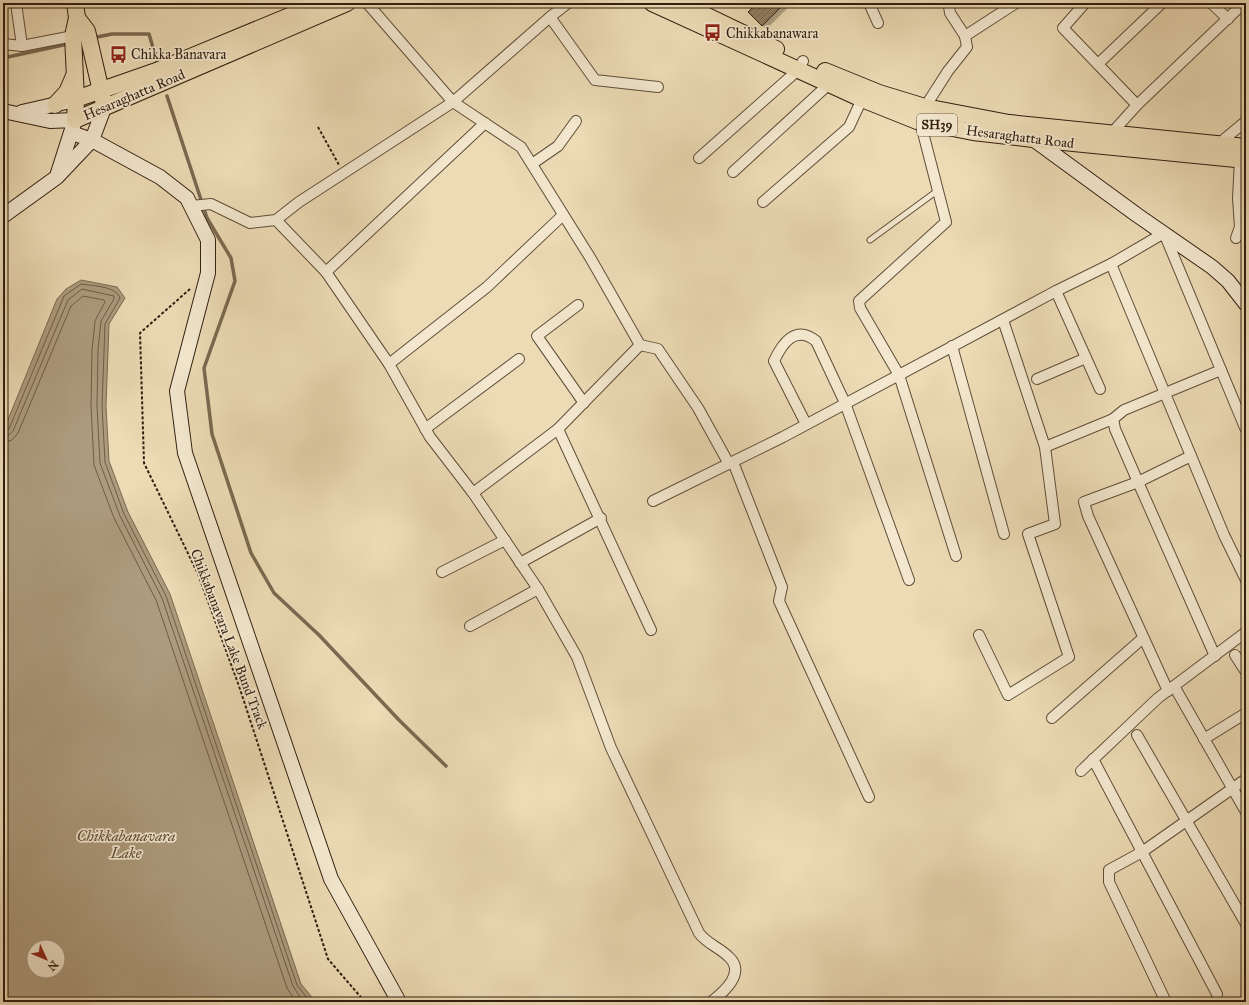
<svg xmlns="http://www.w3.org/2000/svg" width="1249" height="1005" font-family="'IM FELL Great Primer',serif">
	<defs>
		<pattern id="building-hatch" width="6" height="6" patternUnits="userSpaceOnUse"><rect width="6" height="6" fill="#928065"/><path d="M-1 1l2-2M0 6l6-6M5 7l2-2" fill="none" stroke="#786852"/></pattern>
		<filter id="shadow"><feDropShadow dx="4.5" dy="2.5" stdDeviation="0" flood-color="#0004"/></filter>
	</defs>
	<rect width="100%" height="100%" fill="#ecdbb5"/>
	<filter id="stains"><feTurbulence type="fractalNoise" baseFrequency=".005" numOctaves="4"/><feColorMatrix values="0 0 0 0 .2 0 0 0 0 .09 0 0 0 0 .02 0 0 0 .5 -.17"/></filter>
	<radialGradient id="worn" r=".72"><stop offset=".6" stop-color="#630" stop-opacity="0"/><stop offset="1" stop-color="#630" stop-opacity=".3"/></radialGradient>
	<path fill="#ac9b7d" stroke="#7b6951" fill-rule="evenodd" d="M81,280L117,287L125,298L109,324L106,406L109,461L128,512L170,594L301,984L316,1002H3V432L57,299L66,289ZM34,947H58V971H34Z"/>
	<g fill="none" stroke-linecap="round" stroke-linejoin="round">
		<g stroke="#6e5c46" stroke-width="1">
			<path d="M3,432L9,429L64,296L81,284C93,286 116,286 120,298L105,324L102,406L105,462L124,514L166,596L297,985L310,1002"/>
			<path d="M3,437L9,435L13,431L68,300L82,289L114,296V299L101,321L98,350L97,406L100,463L120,516L162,598L293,986L303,1002"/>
			<path d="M3,443L12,440L18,433L71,306L83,296L104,300L105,302L95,321L92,350L91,406L94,465L114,518L156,600L287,988L296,1002"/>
		</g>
		<g stroke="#7b6951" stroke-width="3.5">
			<path d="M92,38L112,34H149L157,61"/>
			<path d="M3,58L68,44"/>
			<path d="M167,96L207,218L231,258L235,281L204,368L212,434L251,553L274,593L319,635L399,720L446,766"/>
			<path d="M1236,1002L1246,993"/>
		</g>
	</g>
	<path fill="url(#building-hatch)" stroke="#311e0f" filter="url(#shadow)" d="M757,3H785L762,26L748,12Z"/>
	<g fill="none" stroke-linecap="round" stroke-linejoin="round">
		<defs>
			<path id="lane" d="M870,240L937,191"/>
			<g id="street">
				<path d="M16,3L22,46"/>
				<path d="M367,3L453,102L299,202L276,220L326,272L389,364L430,437L473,493L538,589L577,657L611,748L699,933C707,944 719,947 729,957C746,973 724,992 711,1002"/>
				<path d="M869,3L878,23"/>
				<path d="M952,3L949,6L950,13L965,36"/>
				<path d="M1085,3L1063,28L1137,105"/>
				<path d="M1211,3L1228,19"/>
				<path d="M550,17L595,80L658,87"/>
				<path d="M3,44L22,46L73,36"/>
				<path d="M1098,64L1162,3"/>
				<path d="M925,107L948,71L967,47L965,36L1016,3"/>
				<path d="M920,121L946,222L859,301L860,308L899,375L956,556"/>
				<path d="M1109,136L1137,105L1244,3"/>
				<path d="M1216,146L1246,121"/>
				<path d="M699,158L798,70L803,61"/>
				<path d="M532,164L558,146L576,121"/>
				<path d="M733,172L829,84"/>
				<path d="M763,202L849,127L862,99"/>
				<path d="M191,206L211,204L250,223L276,220"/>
				<path d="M1236,238L1240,227L1238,198L1240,159"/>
				<path d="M1111,264L1224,535L1246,580"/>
				<path d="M326,272L485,123"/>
				<path d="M1056,291L1100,389"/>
				<path d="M578,305L537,336L584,403"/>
				<path d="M1003,320L1045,447L1113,419"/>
				<path d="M640,345L658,349L698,408L729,464"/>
				<path d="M952,346L1004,534"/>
				<path d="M389,364L487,287L563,215"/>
				<path d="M1037,379L1086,358"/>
				<path d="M806,424L774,361C782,344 795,324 816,341L845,403L909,580"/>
				<path d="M425,429L519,359"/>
				<path d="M558,429L651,630"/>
				<path d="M1191,456L1138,482L1115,429L1113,419L1124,410L1221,370"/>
				<path d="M733,462L782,587L779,601L869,797"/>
				<path d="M473,493L558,429L640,345L591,259L521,147L453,102L550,17L568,3"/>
				<path d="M653,501L783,437L1056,291L1111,264L1164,233L1246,430"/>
				<path d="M520,563L601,518"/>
				<path d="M442,572L505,540"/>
				<path d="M470,626L538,589"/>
				<path d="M979,635L1008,695L1069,657L1028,534L1055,524L1045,447"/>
				<path d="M1235,655L1246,672"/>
				<path d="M1174,686L1246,812"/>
				<path d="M1168,691L1088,516L1084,502L1138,482L1215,656"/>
				<path d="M1052,718L1143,638"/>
				<path d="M1137,735L1246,924"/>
				<path d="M1204,739L1246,713"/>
				<path d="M1093,759L1217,994"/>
				<path d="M1081,771L1158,698L1246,632"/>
				<path d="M1166,1002L1109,882V870L1142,852L1246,779"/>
			</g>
			<g id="secondary">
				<path d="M3,111L50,121L75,120L58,173"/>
				<path d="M22,112L66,102"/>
				<path d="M72,133L92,140L160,177L187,198L208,240V273L177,391L185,453L331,879L399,1002"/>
				<path d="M1033,136V139L1137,215L1212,267L1228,281L1246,304"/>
				<path d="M3,216L57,177L92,140L104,108"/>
			</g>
			<g id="primary">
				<path d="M75,3L77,18L73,36L76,99L75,120L347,3"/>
				<path d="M652,3L862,99L917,121L973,132L1033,139L1246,160"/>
				<path d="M680,3L776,49"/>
				<path d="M77,18L87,31L103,100"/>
				<path d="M825,71L879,93L925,107L1009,123L1246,147"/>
				<path d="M76,99L159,70L316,5"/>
				<path d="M55,105L67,92L74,76"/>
			</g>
		</defs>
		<use href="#lane" stroke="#604d38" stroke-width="7"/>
		<use href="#street" stroke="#604d38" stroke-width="12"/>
		<use href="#secondary" stroke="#311e0f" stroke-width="16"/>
		<use href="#primary" stroke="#311e0f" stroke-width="18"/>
		<g stroke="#311e0f" stroke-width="2" stroke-dasharray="3 2" stroke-linecap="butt">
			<path d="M318,127L339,165"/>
			<path d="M190,289L140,333L144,463L198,574L239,686L328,959L365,1002"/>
		</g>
		<use href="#lane" stroke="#f3e8cf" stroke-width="5"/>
		<use href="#street" stroke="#f3e8cf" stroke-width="10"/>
		<use href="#secondary" stroke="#f3e8cf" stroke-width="14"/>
		<use href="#primary" stroke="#ecdbb5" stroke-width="16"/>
	</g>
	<defs>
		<symbol id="bus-bare" viewBox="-9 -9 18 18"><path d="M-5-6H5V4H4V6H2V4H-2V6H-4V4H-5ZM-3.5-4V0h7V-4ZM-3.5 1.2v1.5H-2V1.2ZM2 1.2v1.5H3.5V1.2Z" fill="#8f2418" stroke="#f3e8cf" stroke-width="2.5" paint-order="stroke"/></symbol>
	</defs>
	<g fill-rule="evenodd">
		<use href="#bus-bare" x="700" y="20" width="25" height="25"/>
		<use href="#bus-bare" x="106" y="42" width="25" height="25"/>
	</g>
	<g text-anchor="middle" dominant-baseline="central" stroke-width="3.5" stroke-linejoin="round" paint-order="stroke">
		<rect fill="#f3e8cf" stroke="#6b5b49" stroke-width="1" x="917" y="114" width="40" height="22" rx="3"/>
		<g font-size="13" font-weight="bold" fill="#311e0f">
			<text x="937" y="125">SH39</text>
		</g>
		<g font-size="14" fill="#311e0f" stroke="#f3e8cf" text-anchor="start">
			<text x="726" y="33">Chikkabanawara</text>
			<text x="131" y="54">Chikka Banavara</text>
		</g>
		<g font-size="14" fill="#311e0f" stroke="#f3e8cf">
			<text transform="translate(134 95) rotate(-23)">Hesaraghatta Road</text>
			<text transform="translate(1020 137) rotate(7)">Hesaraghatta Road</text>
			<text transform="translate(229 639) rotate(69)">Chikkabanavara Lake Bund Track</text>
		</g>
		<g font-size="15" font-style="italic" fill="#5c4a36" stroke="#f3e8cf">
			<text x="126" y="836">Chikkabanavara<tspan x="126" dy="17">Lake</tspan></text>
		</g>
	</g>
	<rect width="1249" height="1005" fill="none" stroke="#ecdbb5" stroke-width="16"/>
	<rect x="4" y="4" width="1241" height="997" fill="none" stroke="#311e0f" stroke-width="2"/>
	<rect x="8" y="8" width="1233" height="989" fill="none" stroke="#311e0f"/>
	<g transform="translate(46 959) rotate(134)"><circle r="19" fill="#f3e8cf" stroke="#a59782"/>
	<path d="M0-3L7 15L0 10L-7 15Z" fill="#8f2418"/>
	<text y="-6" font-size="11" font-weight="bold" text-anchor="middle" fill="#311e0f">N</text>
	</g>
	<rect width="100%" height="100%" filter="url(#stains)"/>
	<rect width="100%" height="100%" fill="url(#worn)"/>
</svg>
